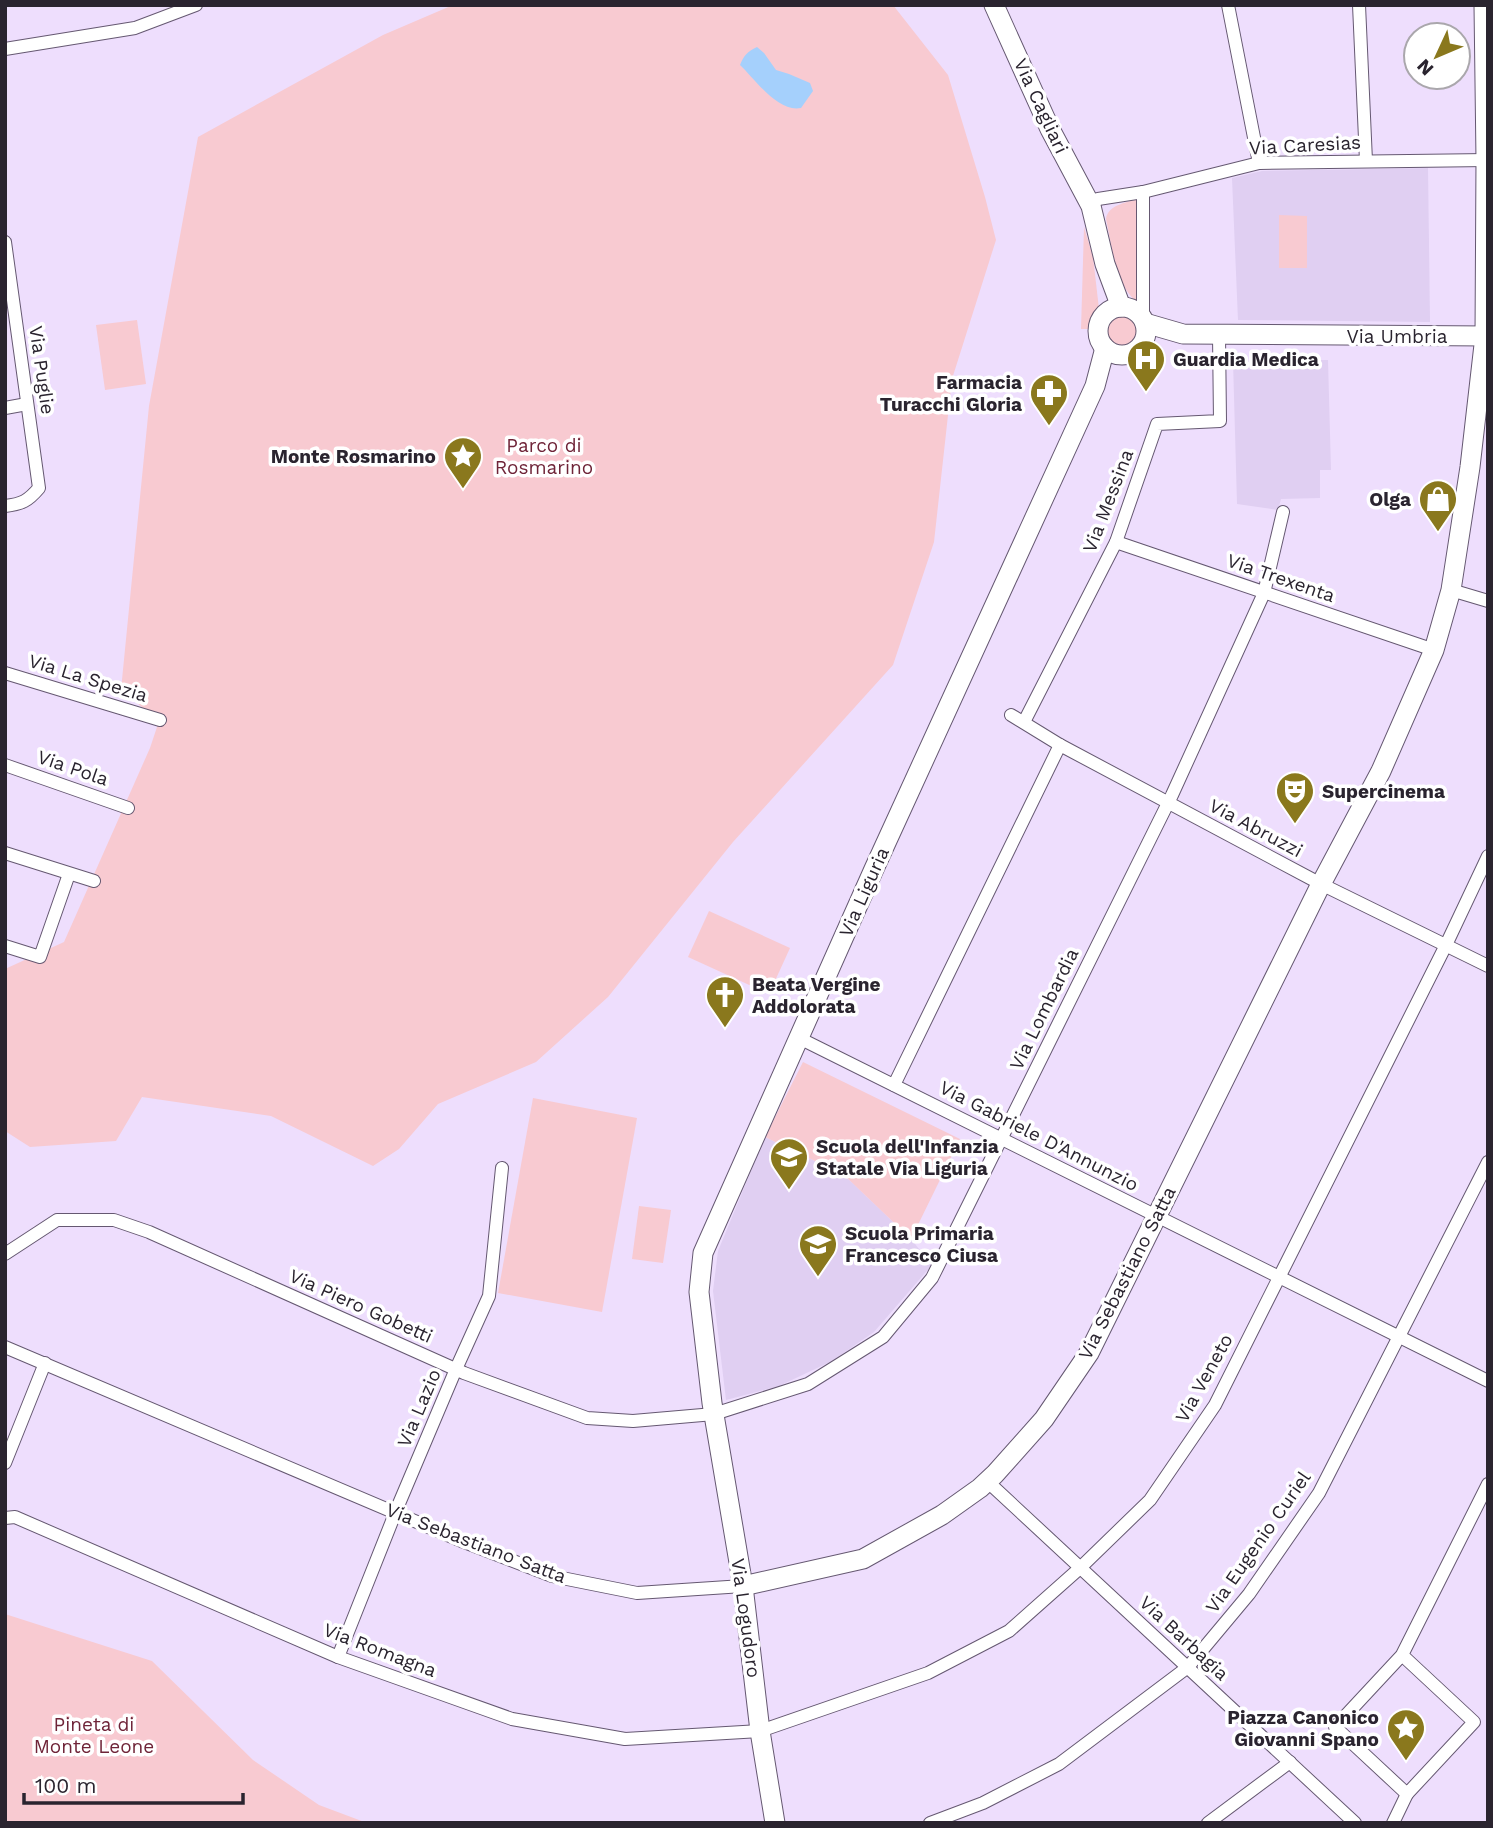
<svg xmlns="http://www.w3.org/2000/svg" width="1493" height="1828" font-family="'Work Sans',sans-serif">
	<rect width="100%" height="100%" fill="#eedefd"/>
	<g fill="#e0cff2">
		<path d="M1428,168L1430,322L1238,320L1232,178L1262,171Z"/>
		<path d="M1328,360L1331,470H1320V498L1281,499L1278,510L1237,504L1233,361Z"/>
		<path d="M765,1137L844,1175L911,1239L932,1265L874,1332L832,1361L779,1386L726,1400L713,1291L718,1251Z"/>
	</g>
	<g fill="#f8cad1">
		<path d="M453,5H893L948,75L985,197L996,240L952,379L934,542L893,665L733,842L608,997L536,1062L438,1104L399,1149L373,1166L271,1116L142,1097L116,1141L30,1147L5,1131V969L64,942L150,748L159,721L121,690L149,406L198,137L383,35Z"/>
		<path d="M1142,198V304C1117,295 1111,242 1106,219C1108,204 1129,202 1142,198Z"/>
		<path d="M1279,215L1307,216V268H1279Z"/>
		<path d="M1084,227L1093,257L1099,309L1092,329H1081Z"/>
		<circle cx="1122" cy="331" r="17"/>
		<path d="M137,320L146,384L105,390L96,325Z"/>
		<path d="M709,911L790,948L769,994L688,957Z"/>
		<path d="M803,1062L960,1139L911,1239L844,1175L765,1137Z"/>
		<path d="M533,1098L637,1118L602,1312L498,1293Z"/>
		<path d="M639,1206L671,1210L663,1263L632,1259Z"/>
		<path d="M5,1614L152,1661L253,1760L319,1805L367,1823H5Z"/>
	</g>
	<path fill="#a5d0fc" d="M757,47L764,53L776,70L789,74L810,83L813,91L801,108C778,113 755,79 740,65C744,55 747,52 757,47Z"/>
	<g fill="none" stroke-linecap="round" stroke-linejoin="round">
		<defs>
			<g id="street">
				<path d="M1228,5L1259,163"/>
				<path d="M1359,5L1366,161"/>
				<path d="M5,49L135,28L196,5"/>
				<path d="M1143,192V320"/>
				<path d="M1091,206L1098,199L1143,192L1259,163L1488,160"/>
				<path d="M5,242L39,488C28,501 22,504 5,506"/>
				<path d="M5,408L27,404"/>
				<path d="M1116,542L1434,650"/>
				<path d="M1451,590L1488,601"/>
				<path d="M5,673L160,720"/>
				<path d="M1011,715L1060,745L1321,884L1488,966"/>
				<path d="M1024,722L1116,542L1157,424L1220,421L1219,335"/>
				<path d="M5,765L128,808"/>
				<path d="M5,853L94,881"/>
				<path d="M5,946L40,957L69,874"/>
				<path d="M799,1038L1488,1381"/>
				<path d="M894,1085L1060,745"/>
				<path d="M5,1254L57,1220H114L149,1232L464,1373L587,1418L633,1421L714,1414L808,1384L883,1337L932,1278L1172,795L1264,593L1283,512"/>
				<path d="M5,1347L464,1542L552,1576L637,1593L743,1586"/>
				<path d="M5,1463L45,1363"/>
				<path d="M987,1481L1355,1823"/>
				<path d="M5,1518L15,1517L338,1657L512,1719L625,1739L760,1731L928,1673L1009,1631L1080,1568L1150,1500L1215,1405L1446,945L1488,856"/>
				<path d="M1402,1655L1474,1722L1407,1794L1335,1727L1402,1655L1488,1484"/>
				<path d="M338,1657L398,1506L456,1369L489,1296L502,1168"/>
				<path d="M930,1823L983,1803L1059,1764L1188,1667L1249,1594L1319,1493L1488,1162"/>
				<path d="M1208,1823L1290,1762"/>
				<path d="M1393,1823L1407,1794"/>
			</g>
			<g id="secondary">
				<path d="M994,5L1050,129L1091,206L1105,264L1121,307"/>
				<circle cx="1122" cy="331" r="24"/>
				<path d="M1145,323L1183,334L1488,336"/>
				<path d="M743,1586L863,1559L942,1515L980,1488L995,1474L1044,1419L1089,1353L1321,884L1381,771L1434,650L1451,590L1470,467L1485,336L1486,160L1484,5"/>
				<path d="M775,1823L760,1731L743,1586L712,1403L699,1292L703,1253L874,869L1095,386L1105,348"/>
			</g>
		</defs>
		<use href="#street" stroke="#655871" stroke-width="14"/>
		<use href="#secondary" stroke="#655871" stroke-width="21"/>
		<use href="#street" stroke="#fff" stroke-width="12"/>
		<use href="#secondary" stroke="#fff" stroke-width="19"/>
	</g>
	<defs>
		<symbol id="hospital-pin" viewBox="-11 -11 22 30"><path d="M0 17L-7.5 6A9.5 9.5 0 1 1 7.5 6Z" fill="#8a781d" stroke="#fff"/><path d="M-5-5h3v3.5h4V-5h3V5h-3V1.5h-4V5h-3Z" fill="#fff"/></symbol>
		<symbol id="pharmacy-pin" viewBox="-11 -11 22 30"><path d="M0 17L-7.5 6A9.5 9.5 0 1 1 7.5 6Z" fill="#8a781d" stroke="#fff"/><path d="M-2-6h4v4h4v4h-4v4h-4v-4h-4v-4h4Z" fill="#fff"/></symbol>
		<symbol id="sight-pin" viewBox="-11 -11 22 30"><path d="M0 17L-7.5 6A9.5 9.5 0 1 1 7.5 6Z" fill="#8a781d" stroke="#fff"/><path d="M0-6L1.8-2.2L6-1.7L2.9 1.2L3.7 5.4L0 3.3L-3.7 5.4L-2.9 1.2L-6-1.7L-1.8-2.2Z" fill="#fff"/></symbol>
		<symbol id="shop-pin" viewBox="-11 -11 22 30"><path d="M0 17L-7.5 6A9.5 9.5 0 1 1 7.5 6Z" fill="#8a781d" stroke="#fff"/><path d="M-5-2.5h2.3a2.7 3.5 0 0 1 5.4 0H5L5.5 6h-11ZM-1.5-2.5h3a1.5 2.3 0 0 0-3 0Z" fill="#fff"/></symbol>
		<symbol id="theatre-pin" viewBox="-11 -11 22 30"><path d="M0 17L-7.5 6A9.5 9.5 0 1 1 7.5 6Z" fill="#8a781d" stroke="#fff"/><path d="M-5-5.5Q0-4 5-5.5V0Q5 5 0 6Q-5 5-5 0ZM-3.3-2.5H-1v1.5H-3.3ZM1-2.5H3.3v1.5H1ZM-2.8 1Q0 5.5 2.8 1Z" fill="#fff"/></symbol>
		<symbol id="church-pin" viewBox="-11 -11 22 30"><path d="M0 17L-7.5 6A9.5 9.5 0 1 1 7.5 6Z" fill="#8a781d" stroke="#fff"/><path d="M-1.2-6h2.4v3.5h3.3v2.4h-3.3V6h-2.4V-.1h-3.3v-2.4h3.3Z" fill="#fff"/></symbol>
		<symbol id="school-pin" viewBox="-11 -11 22 30"><path d="M0 17L-7.5 6A9.5 9.5 0 1 1 7.5 6Z" fill="#8a781d" stroke="#fff"/><path d="M0-5L7-2L0 1L-7-2ZM-4 1L0 2.5L4 1V4Q0 6-4 4Z" fill="#fff"/></symbol>
	</defs>
	<g fill-rule="evenodd">
		<use href="#hospital-pin" x="1124" y="337" width="44" height="60"/>
		<use href="#pharmacy-pin" x="1027" y="371" width="44" height="60"/>
		<use href="#sight-pin" x="441" y="434" width="44" height="60"/>
		<use href="#shop-pin" x="1416" y="477" width="44" height="60"/>
		<use href="#theatre-pin" x="1273" y="769" width="44" height="60"/>
		<use href="#church-pin" x="703" y="973" width="44" height="60"/>
		<use href="#school-pin" x="767" y="1135" width="44" height="60"/>
		<use href="#school-pin" x="796" y="1222" width="44" height="60"/>
		<use href="#sight-pin" x="1384" y="1706" width="44" height="60"/>
	</g>
	<g text-anchor="middle" dominant-baseline="central" stroke-width="7" stroke-linejoin="round" paint-order="stroke">
		<g font-size="19" fill="#2a242f" stroke="#fff">
			<text transform="translate(1041 106) rotate(65)">Via Cagliari</text>
			<text transform="translate(1305 145) rotate(-3)">Via Caresias</text>
			<text x="1397" y="336">Via Umbria</text>
			<text transform="translate(42 370) rotate(82)">Via Puglie</text>
			<text transform="translate(1108 501) rotate(-69)">Via Messina</text>
			<text transform="translate(1281 578) rotate(19)">Via Trexenta</text>
			<text transform="translate(88 678) rotate(17)">Via La Spezia</text>
			<text transform="translate(73 768) rotate(19)">Via Pola</text>
			<text transform="translate(1256 828) rotate(28)">Via Abruzzi</text>
			<text transform="translate(864 892) rotate(-66)">Via Liguria</text>
			<text transform="translate(1044 1009) rotate(-64)">Via Lombardia</text>
			<text transform="translate(1039 1136) rotate(27)">Via Gabriele D'Annunzio</text>
			<text transform="translate(1127 1273) rotate(-63)">Via Sebastiano Satta</text>
			<text transform="translate(361 1306) rotate(24)">Via Piero Gobetti</text>
			<text transform="translate(1204 1378) rotate(-61)">Via Veneto</text>
			<text transform="translate(419 1408) rotate(-67)">Via Lazio</text>
			<text transform="translate(1258 1542) rotate(-55)">Via Eugenio Curiel</text>
			<text transform="translate(476 1543) rotate(21)">Via Sebastiano Satta</text>
			<text transform="translate(746 1618) rotate(82)">Via Logudoro</text>
			<text transform="translate(1184 1638) rotate(43)">Via Barbagia</text>
			<text transform="translate(380 1650) rotate(21)">Via Romagna</text>
		</g>
		<g font-size="19" font-weight="bold" fill="#2a242f" stroke="#fff" text-anchor="start">
			<text x="1173" y="359">Guardia Medica</text>
			<text x="1022" y="382" text-anchor="end">Farmacia<tspan x="1022" dy="22">Turacchi Gloria</tspan></text>
			<text x="436" y="456" text-anchor="end">Monte Rosmarino</text>
			<text x="1411" y="499" text-anchor="end">Olga</text>
			<text x="1322" y="791">Supercinema</text>
			<text x="752" y="984">Beata Vergine<tspan x="752" dy="22">Addolorata</tspan></text>
			<text x="816" y="1146">Scuola dell'Infanzia<tspan x="816" dy="22">Statale Via Liguria</tspan></text>
			<text x="845" y="1233">Scuola Primaria<tspan x="845" dy="22">Francesco Ciusa</tspan></text>
			<text x="1379" y="1717" text-anchor="end">Piazza Canonico<tspan x="1379" dy="22">Giovanni Spano</tspan></text>
		</g>
		<g font-size="19" fill="#6f2438" stroke="#fff">
			<text x="544" y="445">Parco di<tspan x="544" dy="22">Rosmarino</tspan></text>
			<text x="94" y="1724">Pineta di<tspan x="94" dy="22">Monte Leone</tspan></text>
		</g>
	</g>
	<rect width="1493" height="1828" fill="none" stroke="#2a242f" stroke-width="14"/>
	<g transform="translate(1437 56) rotate(226)"><circle r="33" fill="#ffffff" stroke="#aaa7ac" stroke-width="2"/>
	<path d="M0-5L12 26L0 18L-12 26Z" fill="#8a781d"/>
	<text y="-10" font-size="19" font-weight="bold" text-anchor="middle" fill="#2a242f">N</text>
	</g>
	<path d="M24 1793v10h219v-10" fill="none" stroke="#2a242f" stroke-width="3.5"/>
	<text x="35" y="1793" font-size="21" fill="#2a242f" stroke="#ffffff" stroke-width="5" paint-order="stroke">100 m</text>
</svg>
